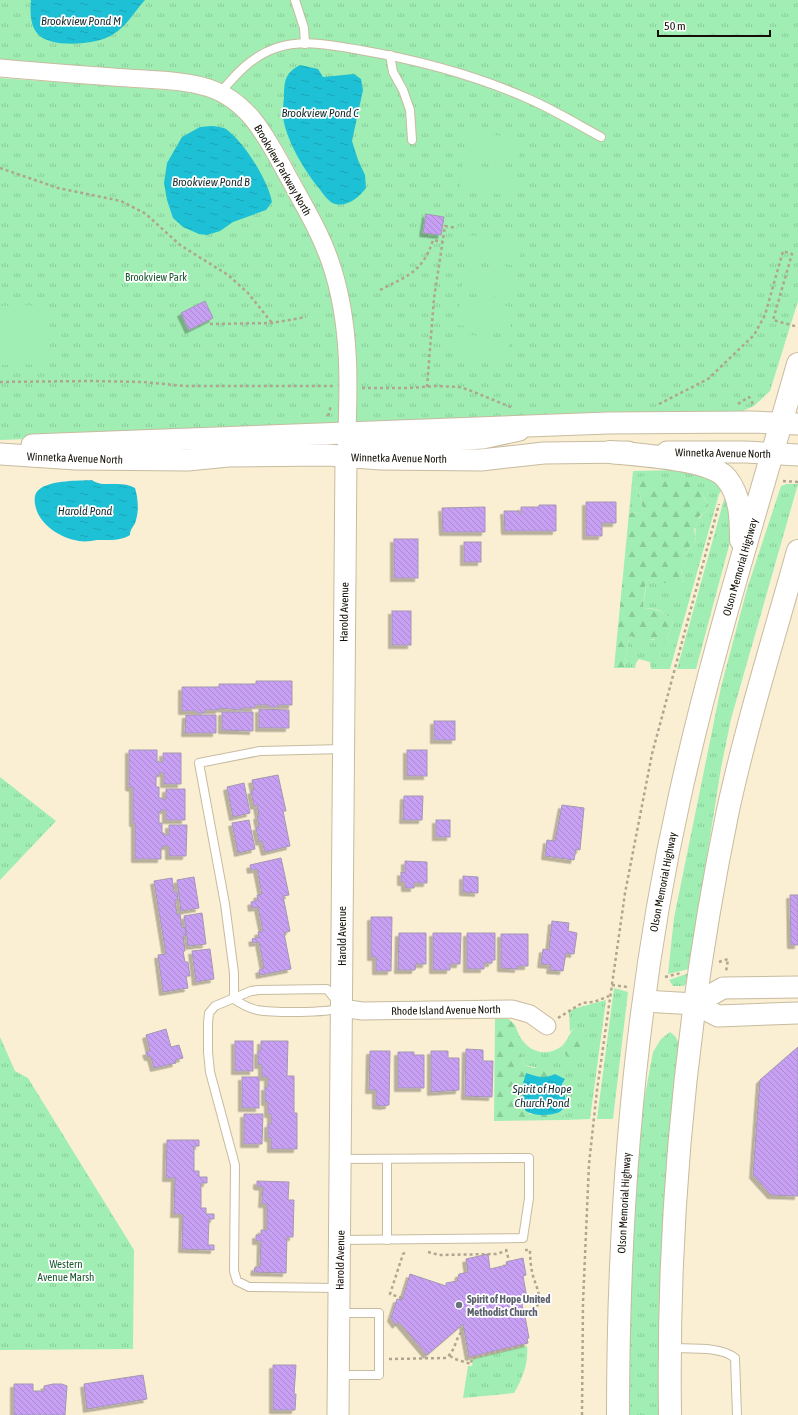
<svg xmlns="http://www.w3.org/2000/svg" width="798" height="1415" font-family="'Asap Condensed',sans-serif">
	<defs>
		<pattern id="grass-tufts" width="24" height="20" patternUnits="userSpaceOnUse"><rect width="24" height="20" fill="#a0eeb3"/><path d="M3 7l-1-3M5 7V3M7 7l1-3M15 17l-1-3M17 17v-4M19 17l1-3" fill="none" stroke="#89cb98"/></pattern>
		<pattern id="forest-firs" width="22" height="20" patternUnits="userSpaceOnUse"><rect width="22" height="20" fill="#a0eeb3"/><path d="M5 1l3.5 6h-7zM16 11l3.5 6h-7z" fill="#89cb98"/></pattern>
		<pattern id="water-ripples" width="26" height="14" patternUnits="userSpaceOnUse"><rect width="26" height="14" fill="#1dc0d5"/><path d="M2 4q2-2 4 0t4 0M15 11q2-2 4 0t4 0" fill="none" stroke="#1aa4b5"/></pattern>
		<pattern id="building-back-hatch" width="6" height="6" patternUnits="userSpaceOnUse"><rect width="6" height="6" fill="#c7a0f4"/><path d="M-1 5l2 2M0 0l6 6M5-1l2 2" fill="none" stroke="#aa89d0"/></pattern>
		<filter id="shadow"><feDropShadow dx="-3.5" dy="3.5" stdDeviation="0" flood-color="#0004"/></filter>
	</defs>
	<rect width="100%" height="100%" fill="#fbefd3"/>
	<g fill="url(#grass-tufts)">
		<path d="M0,0H798V301L770,391L754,406L738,413L0,440V78L194,92C212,97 226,105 241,116L320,217C288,159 267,94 196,76L0,60Z"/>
		<path d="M675,470L699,472L721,486V491L719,494L670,669H651L650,662L639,659L636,663L635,668H624L629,638L632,636C644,641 653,639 667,640L673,622C666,613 655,606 644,609C642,600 647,594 645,584L649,580L653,583H684L681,570C687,558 684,551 696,541C694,527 696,519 707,511L708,504L696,484L660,478L650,479L635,486L640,494L643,511L638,514L635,512L629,513L633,471Z"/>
		<path d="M787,484H798L731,719L721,768L689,969L668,974L674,918L721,687L747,589L781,486Z"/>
		<path d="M725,496L734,527L696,669H677Z"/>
		<path d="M0,777L56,821L0,880Z"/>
		<path d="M689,973L687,982L684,986H673L669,980Z"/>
		<path d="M614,988L628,992L613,1119H597Z"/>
		<path d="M606,1000L590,1119L565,1120L562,1110L567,1105L562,1084L564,1079L555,1074V1071L524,1065L521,1054L514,1050V1041L519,1035C528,1052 546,1058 562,1046L565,1054L575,1028L570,1032L569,1012L573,1009Z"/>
		<path d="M670,1032L675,1036L679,1043L669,1136L662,1250L660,1415H629V1331L633,1209L642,1111L653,1052L661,1039Z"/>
		<path d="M0,1037L15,1071L28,1078L134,1250L133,1349L0,1350Z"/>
		<path d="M527,1346C529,1362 522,1380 514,1393L463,1398L468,1366H472L473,1359Z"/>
	</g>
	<g fill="url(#forest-firs)">
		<path d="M643,476C659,482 679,472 695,483C700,487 704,499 708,504L707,511L699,517L701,525L694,529L696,541C684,551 687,558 681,571L684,583L682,589L670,590L668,583H653L649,580L645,584C646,594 642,600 644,609C655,607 666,613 673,622L667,640L661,645L654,639L643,641L631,636L629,638L624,668H614L629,513L635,512L638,514L643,511L640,494L635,486L636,479Z"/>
		<path d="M495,1019H509L515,1025L519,1035L514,1041V1049L521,1054L524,1065L534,1068L546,1065L556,1071L555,1074L549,1077H539L529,1114L557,1113L562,1110L565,1120L494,1121Z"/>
		<path d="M575,1028L584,1032C588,1042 584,1049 579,1057L571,1059L565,1054L562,1046C568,1040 569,1033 575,1028Z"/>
	</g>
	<g fill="#a0eeb3">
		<path d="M467,132L521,138L518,163L464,156Z"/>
		<path d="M463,164L516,171L513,196L460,189Z"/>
		<path d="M469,235L522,242L519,266L466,259Z"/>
		<path d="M464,268L518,275L514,299L461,292Z"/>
		<path d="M460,300L513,307L510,332L457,325Z"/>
		<path d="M48,305L50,364L0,365V306Z"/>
		<path d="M456,333L510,340L506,364L453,357Z"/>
	</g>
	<g fill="url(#water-ripples)">
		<path d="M31,0H145C134,12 127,26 112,35C97,45 49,49 37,33C30,25 30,10 31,0Z"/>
		<path d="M300,65L318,69L323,77L354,74L361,79L363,90L352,141L358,160L365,175L366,188C359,197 348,207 335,204C328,202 322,192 318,187C304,170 285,138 283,116C283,110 283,104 284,98C284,81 285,73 300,65Z"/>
		<path d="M211,126C215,126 222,127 226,129C244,142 268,180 272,202L266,210L233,222L220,231L207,235L199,234L183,227L173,218L167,200L164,183L167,163L182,137L200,127Z"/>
		<path d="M92,480C103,489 120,479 135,488C138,498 139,510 136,520C135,526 130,528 130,535C121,541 108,540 97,540C91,541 85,542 79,541C60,538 38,524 35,504C34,497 35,492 41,488C54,480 77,481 92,480Z"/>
		<path d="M526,1073C537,1077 545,1079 555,1074L565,1079L562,1084L567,1105C564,1108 561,1112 557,1113C548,1116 531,1116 525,1110L522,1087Z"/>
	</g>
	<g fill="url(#building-back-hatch)" stroke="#a398b1" filter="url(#shadow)">
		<path d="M426,214L444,217L441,235L423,233Z"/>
		<path d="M205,301L213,318L189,330L181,313Z"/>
		<path d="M586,502H616V523H602V536H586Z"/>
		<path d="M539,505H556V531H505L504,511H519V514H521V507H539Z"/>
		<path d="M485,507V532H443L442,508Z"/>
		<rect x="394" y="539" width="24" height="39"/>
		<rect x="464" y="542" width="17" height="20"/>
		<rect x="392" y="611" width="19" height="34"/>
		<path d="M256,681H292V705H278V707H269V705H255V708H242V710L219,708V710H205V713H197V711H182V687H219V684H256Z"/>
		<path d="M259,709L289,710V728H259Z"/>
		<path d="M222,712H253V731L222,730Z"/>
		<path d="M186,715H216V733H185Z"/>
		<rect x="434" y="721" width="21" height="19"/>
		<path d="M129,750H157V761L159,762H163V753H181V784H164V773H159V776H156V787H159V798H162V799H166V789H185V820H166V810H161V812H159V823H162V833H164V835H169V825H187L186,856H169V846H163V848H161V859H135V823H133V788L129,787Z"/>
		<rect x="407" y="750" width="20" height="26"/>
		<path d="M278,775L286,811H283L290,846L265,852L262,841L259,842L256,827H259L257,816H259L257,805L254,806L251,791L254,790L252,780Z"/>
		<path d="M244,783L250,813L233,817L227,787Z"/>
		<path d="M404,796H423L422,820H403Z"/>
		<path d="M562,805L584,808L580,850L576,849L574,860L545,856L547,840L555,841Z"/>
		<path d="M249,820L255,849L238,853L232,823Z"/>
		<rect x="436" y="820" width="14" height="17"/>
		<path d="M281,858L289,895L283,896L290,931L284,933L291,969L260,975L259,970L264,968L259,942L253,943L252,939L259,937L258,932L263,931L258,907L252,908L251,902L258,900L257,895L262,894L257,869L251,870L250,865Z"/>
		<path d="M405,861L427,862V883H414V888H405V882H401V872L405,873Z"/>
		<path d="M463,876L478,877V893L463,892Z"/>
		<path d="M194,877L199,908L181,911L177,880Z"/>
		<path d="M172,878L174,892H177L178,900H175L177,914H180L182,928L185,927L186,936H183L185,951H183L185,962H188L190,976H186L188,988L163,992L158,955L166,954L154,881Z"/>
		<path d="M790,895H798V945H791Z"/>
		<path d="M202,913L206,944L188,946L184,916Z"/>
		<path d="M371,917H392L391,971H376V957H371Z"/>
		<path d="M552,921L569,923L568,931L577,933L574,954L566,953L563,971L550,970L551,965L541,964L543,949L549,950Z"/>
		<path d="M399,933H426V964H416L415,970H398Z"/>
		<path d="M433,933H461L460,964H450V970H433Z"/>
		<path d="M467,933H495V960H492V963H484V969H467Z"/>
		<path d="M501,934H528V966H518V969L501,968Z"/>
		<path d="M210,949L214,979L196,982L192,951Z"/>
		<path d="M166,1029L171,1047L179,1045L183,1058L175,1060L176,1063L154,1068L151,1057H148L146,1052L150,1051L146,1035Z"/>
		<rect x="235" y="1041" width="18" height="30"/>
		<path d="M261,1041H288L287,1076H294V1113H297V1149H271V1138H268V1124H271V1114H268V1102H265V1087H268V1077H262V1065H258V1051H261Z"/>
		<path d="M798,1047V1196L771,1195L753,1175L760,1080Z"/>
		<path d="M466,1049L483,1050V1061H493L492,1097L465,1096Z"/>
		<path d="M370,1051H390L389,1105L383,1106L376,1105V1090H369Z"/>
		<path d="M431,1051H448V1058H459V1090L431,1092Z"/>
		<path d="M398,1052H414V1055H424V1088H398Z"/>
		<rect x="242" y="1077" width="17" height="31"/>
		<path d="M244,1114H263L262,1144H244Z"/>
		<path d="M167,1140H199V1146H194V1171H199V1177H207V1183H201V1208H206V1214H214V1219H209L208,1245H214V1250L182,1249L183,1214H174L175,1178H166Z"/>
		<path d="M257,1181L289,1182L288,1200H294L293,1237H287L286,1273L254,1272L255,1267H260L261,1241H256V1235H261V1230H267V1204H262L263,1187L257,1186Z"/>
		<path d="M488,1254L490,1269L507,1265L506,1262L523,1258L526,1275L523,1276L527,1298L521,1299L523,1309L521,1310L522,1316H525L529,1338H527L528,1343L469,1357L463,1324L427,1355L399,1322L396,1325L391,1318L397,1299L402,1300L410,1274L446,1286V1283L457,1281L459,1274L468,1272L466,1259Z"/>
		<path d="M273,1365H296L294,1394H296L295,1410H273Z"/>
		<path d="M143,1375L147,1399L87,1409L84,1384Z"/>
		<path d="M14,1384H33V1391H44V1386L53,1384H62L67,1386L65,1415H14Z"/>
	</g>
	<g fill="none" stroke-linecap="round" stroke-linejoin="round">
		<defs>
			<g id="service">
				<path d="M295,0L304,28L305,44"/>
				<path d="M390,55L393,72L403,90L410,110L412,140"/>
				<path d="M220,93C236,74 252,56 276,48C303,39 333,45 360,50C418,60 475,75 529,99C554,110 577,124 601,137"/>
				<path d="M234,999C241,1004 249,1008 257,1010C276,1013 324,1013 342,1008L327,989L259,990L251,991L215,1006L209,1013L208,1023V1052L210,1072L235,1165L234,1271L237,1281L249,1287L339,1288"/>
				<path d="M234,999V973L225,904L199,763L260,751L343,749"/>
				<path d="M340,1240L523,1238L529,1198V1158L341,1159"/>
				<path d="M387,1240V1159"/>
				<path d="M670,1348C689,1349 721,1346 735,1358L737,1415"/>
				<path d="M339,1375H379V1313H340"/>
			</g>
			<g id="minor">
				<path d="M0,68C43,72 86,75 128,78C155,80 184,80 209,88C248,101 266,136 284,169C300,199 319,229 330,261C352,324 349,391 346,457"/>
				<path d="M346,457L350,449L359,447L483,440L520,432"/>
				<path d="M342,1008L362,1011L512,1009L530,1014L547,1026"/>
			</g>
			<g id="tertiary">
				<path d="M32,445L608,423L752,422L798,424"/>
				<path d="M667,452H746L798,455"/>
				<path d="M0,454L76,459L188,460L228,456L327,455L381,459L481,460L544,453L628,452"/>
				<path d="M644,1001L695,1004L718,1016L798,1013"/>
				<path d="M695,1004L723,988L798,987"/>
				<path d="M338,1415L346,457"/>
			</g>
			<g id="trunk">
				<path d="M610,452C636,455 712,458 727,479C741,497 741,519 741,540"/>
				<path d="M618,1415C618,1209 634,1002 679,800C711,653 757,509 798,364"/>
				<path d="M670,1415C667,1212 687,1009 728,810C747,723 774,637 798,551"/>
			</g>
		</defs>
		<use href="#service" stroke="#c7bba0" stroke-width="10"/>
		<use href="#minor" stroke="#c7bba0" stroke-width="19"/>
		<use href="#tertiary" stroke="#c7bba0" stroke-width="23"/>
		<use href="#trunk" stroke="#c7bba0" stroke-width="24"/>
		<g stroke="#afa590" stroke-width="2.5" stroke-dasharray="3 3" stroke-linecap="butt">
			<path d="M0,168L58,188L121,201L146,214L180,245L228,275L248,293L272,323"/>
			<path d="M380,290C407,276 423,272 433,240L443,242"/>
			<path d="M210,324L272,323L306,317"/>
			<path d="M0,382L90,381L143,382L185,386H333"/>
			<path d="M427,387L434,298L445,226L457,228"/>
			<path d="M362,388H410L436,386L459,387L469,390L513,408"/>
			<path d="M659,404L708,379L754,335L765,315L783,251L792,254L773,320L798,327"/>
			<path d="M738,404L749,397L753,404"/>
			<path d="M328,416L331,406"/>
			<path d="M783,481L798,482"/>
			<path d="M719,962L728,959L726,972"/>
			<path d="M665,977L681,973"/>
			<path d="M612,985L627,987"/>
			<path d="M558,1018L582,1003L594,1002L609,996"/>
			<path d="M506,1249L509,1261"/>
			<path d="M428,1252L439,1255L496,1254L506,1251"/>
			<path d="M402,1298L390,1294L403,1254L407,1251"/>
			<path d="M522,1315L535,1310C543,1298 537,1289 533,1276C531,1268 530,1259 530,1250H525"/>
			<path d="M450,1356L455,1359L471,1364L472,1358L525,1345V1344"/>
			<path d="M389,1359L446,1358C456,1351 455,1337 464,1329"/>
			<path d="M582,1415L583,1302L589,1164L597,1090L625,893L652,754L719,504"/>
		</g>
		<use href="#service" stroke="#fff" stroke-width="8"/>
		<use href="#minor" stroke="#fff" stroke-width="17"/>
		<use href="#tertiary" stroke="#fff" stroke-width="21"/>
		<use href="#trunk" stroke="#fff" stroke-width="22"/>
	</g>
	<circle fill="#6b7280" stroke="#fff" stroke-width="1.5" cx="459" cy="1305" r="4"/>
	<g text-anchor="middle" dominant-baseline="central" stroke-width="3.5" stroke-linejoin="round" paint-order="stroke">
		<g font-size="11" fill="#141007" stroke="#fff">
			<text transform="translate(283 170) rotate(60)">Brookview Parkway North</text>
			<text transform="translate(723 453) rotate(1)">Winnetka Avenue North</text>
			<text transform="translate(75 458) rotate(2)">Winnetka Avenue North</text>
			<text transform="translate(399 458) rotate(1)">Winnetka Avenue North</text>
			<text transform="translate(740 567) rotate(-74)">Olson Memorial Highway</text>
			<text transform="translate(344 612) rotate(-89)">Harold Avenue</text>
			<text transform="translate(663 882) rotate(-79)">Olson Memorial Highway</text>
			<text transform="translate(342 936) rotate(-90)">Harold Avenue</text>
			<text transform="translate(446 1010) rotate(-1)">Rhode Island Avenue North</text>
			<text transform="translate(624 1203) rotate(-87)">Olson Memorial Highway</text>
			<text transform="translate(340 1260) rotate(-89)">Harold Avenue</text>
		</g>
		<g font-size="11" fill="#19572e" stroke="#fff">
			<text x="156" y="277">Brookview Park</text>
			<text x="66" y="1264">Western<tspan x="66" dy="13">Avenue Marsh</tspan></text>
		</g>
		<g font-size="11" font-weight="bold" fill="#5b616d" stroke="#fff" text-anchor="start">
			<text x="467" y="1299">Spirit of Hope United<tspan x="467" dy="13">Methodist Church</tspan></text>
		</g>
		<g font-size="12" font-style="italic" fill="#162d31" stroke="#fff">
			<text x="81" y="21">Brookview Pond M</text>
			<text x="320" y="113">Brookview Pond C</text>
			<text x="211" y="182">Brookview Pond B</text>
			<text x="85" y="511">Harold Pond</text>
			<text x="542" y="1089">Spirit of Hope<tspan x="542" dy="14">Church Pond</tspan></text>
		</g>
	</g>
	<path d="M658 30v6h112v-6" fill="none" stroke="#141007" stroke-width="2"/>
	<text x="664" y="30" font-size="12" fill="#141007" stroke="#ffffff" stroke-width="3" paint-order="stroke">50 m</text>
</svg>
